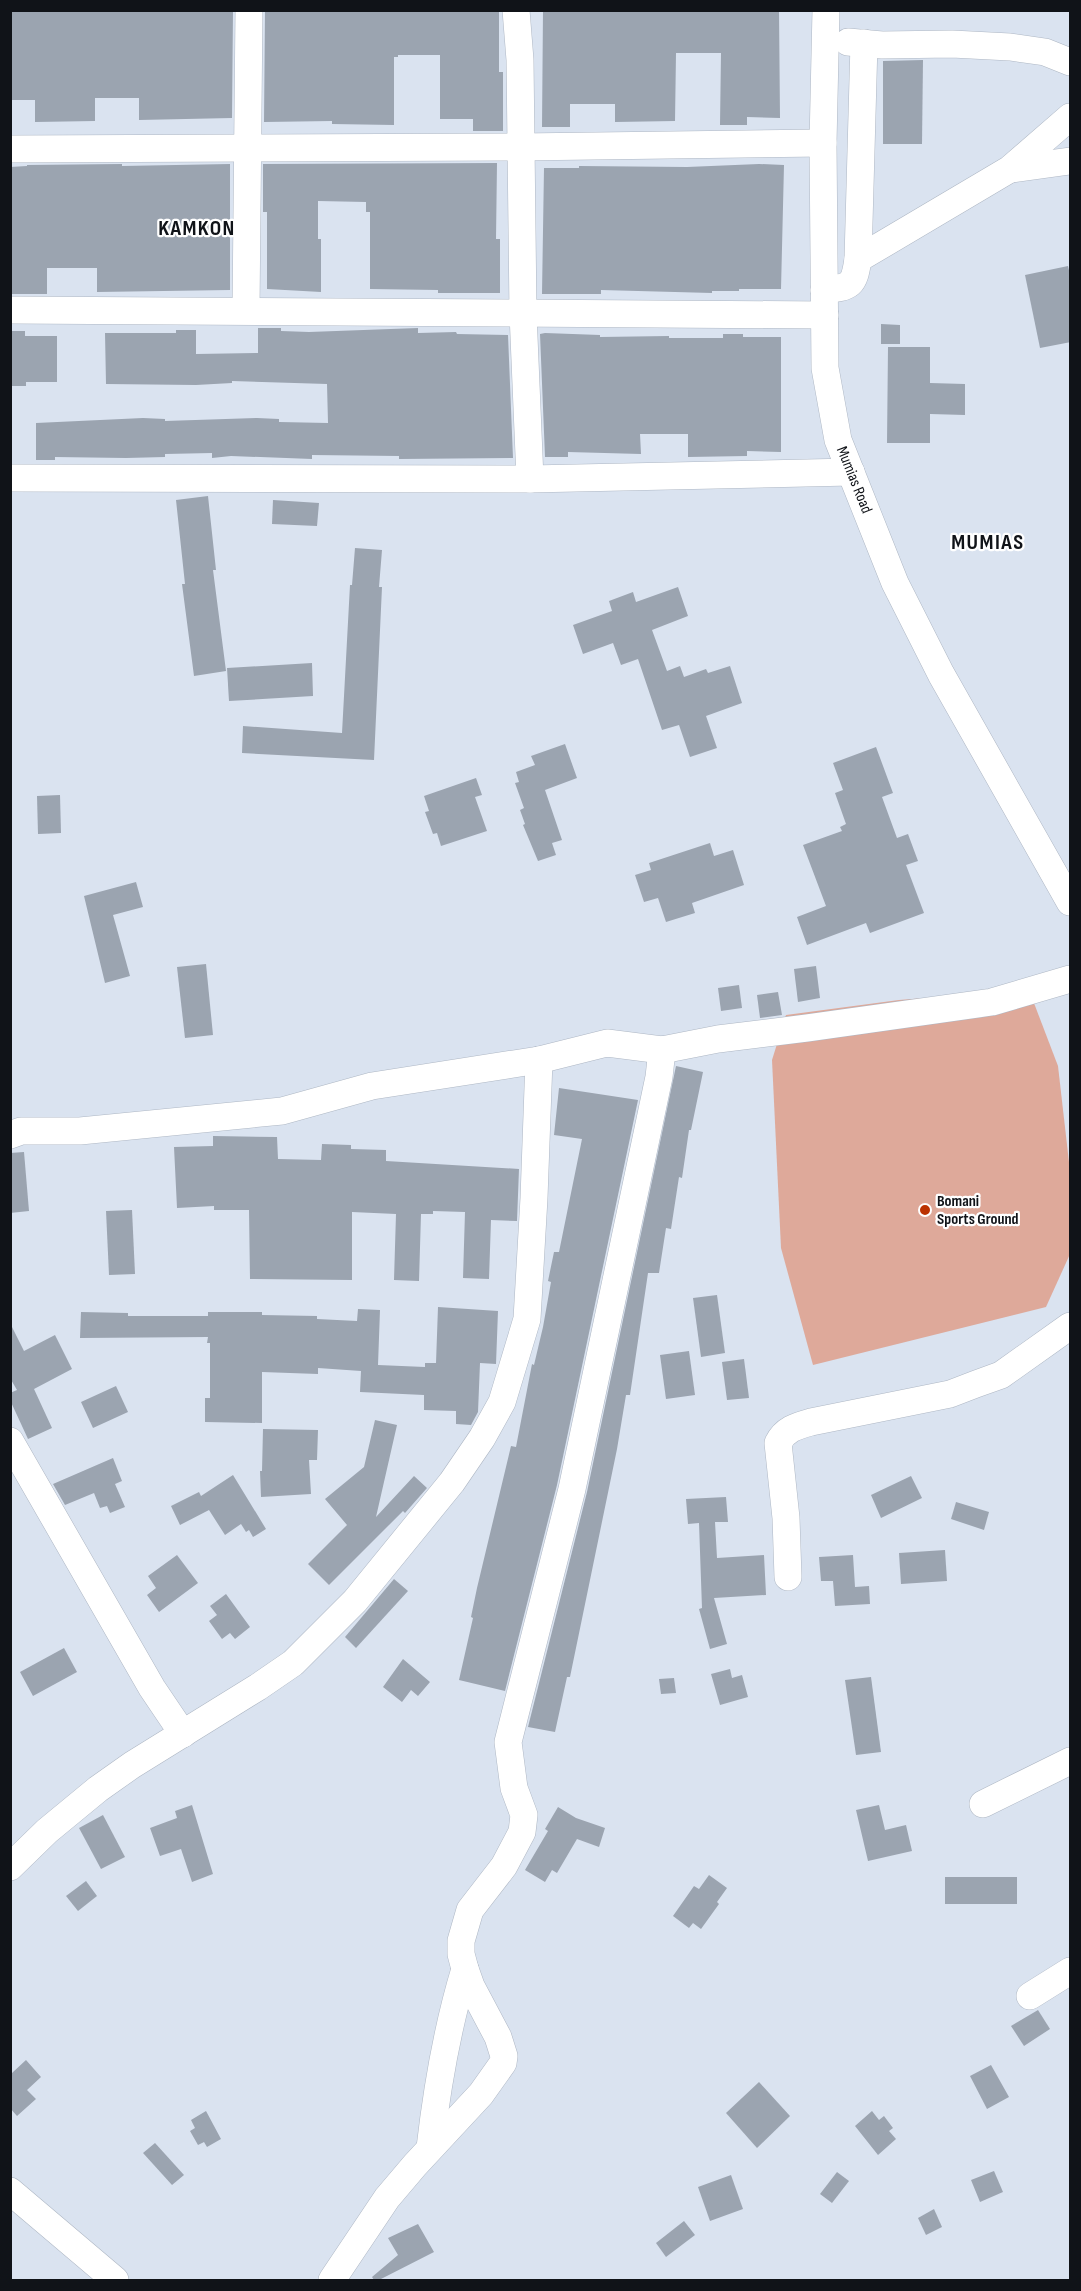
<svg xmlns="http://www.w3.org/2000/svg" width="1081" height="2291" font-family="'Sofia Sans Condensed',sans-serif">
	<rect width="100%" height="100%" fill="#dae3f0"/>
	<path fill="#dea99a" d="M1029,990L1058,1066L1070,1171V1254L1046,1307L813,1365L781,1248L772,1060L786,1015L899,1000Z"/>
	<g fill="#9ba4b0">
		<path d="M10,10H233L232,118L139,120V98H95V121L35,122V100H10Z"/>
		<path d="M265,10H499V72H503V131H473V119H440V55H398V57H394V125L332,124V121L264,122Z"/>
		<path d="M543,10H779L780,118L747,117V125H720L721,53H676L675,121L615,122V104H570V127H542Z"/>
		<path d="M923,60L922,144H883V61Z"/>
		<path d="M497,163L496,239H500V293H438V290L370,289V212H366V202L318,201V239H321V292L267,289V212H263V164Z"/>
		<path d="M122,164V166L230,164V290L97,292V268H47V294H10V167L27,166V165Z"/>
		<path d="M759,164L784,165L781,289H739V291H712V293L601,290V294H542L544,168H579V166L687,167Z"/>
		<path d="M1068,266L1071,279V342L1040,348L1025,275Z"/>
		<path d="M881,324L900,325V344H881Z"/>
		<path d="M258,328H281V331L309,332L418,328V333L456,332L457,334L508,335L513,458L399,459V456L312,455V459L231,456L212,458V453L165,454V457L126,458L55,457V460H36V423L143,418L165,419V421L257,418L279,419V422L328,423L327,384L232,381V383L196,385L106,384L105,333H176V330H196V354L258,353Z"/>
		<path d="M10,331H25V336H57V382H26V386H10Z"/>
		<path d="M545,333L600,335V337L669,336V338H723V334H743V337H781V452L747,451V456L688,457V434H640L641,454L568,452V457H545L540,334Z"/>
		<path d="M888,347H930V383L965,384V415L930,414V443H887Z"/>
		<path d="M208,496L216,570H213L226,671L194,676L182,584H185L176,500Z"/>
		<path d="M273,500L319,503L317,526L272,524Z"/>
		<path d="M355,548L382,550L379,587H382L374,760L242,753L243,726L342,733L350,585H352Z"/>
		<path d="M678,587L688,616L652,630L667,671L680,666L684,677L706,669L708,673L730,666L742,703L706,716L717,748L690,757L679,725L662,730L638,659L621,665L613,643L583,654L573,625L612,611L609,601L633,592L636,602Z"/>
		<path d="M312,663L313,696L229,701L227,668Z"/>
		<path d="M565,744L577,778L545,790L562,840L552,843L556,855L538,861L523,825L525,824L520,810L524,808L515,783L519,782L516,772L535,765L531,756Z"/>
		<path d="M876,747L893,793L882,797L897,838L908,834L918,861L906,865L924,913L870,933L866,923L807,945L797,917L826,906L803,845L842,831L840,827L846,824L835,793L843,790L833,763Z"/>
		<path d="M476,778L482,795L475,797L487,831L441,846L437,833L433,834L425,812L429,811L424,796Z"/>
		<path d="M60,795L61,833L38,834L37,796Z"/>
		<path d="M710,843L714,856L733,850L744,885L692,903L695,913L666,922L658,898L644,902L635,875L651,870L649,863Z"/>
		<path d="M136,882L143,907L113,915L130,976L105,983L84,896Z"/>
		<path d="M206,964L213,1035L185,1038L177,967Z"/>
		<path d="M816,966L820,998L798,1002L794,969Z"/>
		<path d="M739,985L742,1008L721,1011L718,988Z"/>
		<path d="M778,992L782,1015L760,1018L757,995Z"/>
		<path d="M676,1066L703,1072L691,1130H689L682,1178L679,1177L671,1229L666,1228L659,1273H648L630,1395H626L617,1449L570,1677H567L555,1732L528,1727L587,1492Z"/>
		<path d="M559,1088L638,1100L557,1485L505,1691L459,1680L473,1618L471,1617L477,1588L511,1446L516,1447L532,1364L534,1365L543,1327L551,1282L548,1281L554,1252H559L582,1139L554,1135Z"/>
		<path d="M213,1136L277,1137L278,1159L321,1160L322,1144L351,1145V1149L386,1150V1161L519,1169L517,1221L491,1220L489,1279L463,1278L465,1212L433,1211V1214H421L419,1281L394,1280L396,1214L352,1212V1280L250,1279L249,1210H214V1206L177,1208L174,1147L213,1146Z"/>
		<path d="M24,1152L29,1211L10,1213V1153Z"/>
		<path d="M132,1210L135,1274L109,1275L106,1211Z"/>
		<path d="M717,1295L725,1353L701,1357L693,1298Z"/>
		<path d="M438,1307L498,1311L496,1364L480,1363L478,1412L471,1425L456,1424V1411L424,1410V1395L360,1392L361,1371L318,1368V1374L262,1372V1423L205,1422V1398H210V1343H207L208,1337L80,1338L81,1312L128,1313V1316H208V1312H262V1315L317,1316V1319L357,1321L358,1309L380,1310L378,1365L425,1367V1363H436Z"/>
		<path d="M10,1323L24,1351L55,1335L72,1369L34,1389L52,1428L28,1439L10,1400V1393L17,1390L10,1378Z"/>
		<path d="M689,1351L695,1395L666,1399L660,1355Z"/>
		<path d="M744,1359L749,1398L727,1400L722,1362Z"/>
		<path d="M116,1386L128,1412L93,1428L81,1402Z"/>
		<path d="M375,1420L397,1425L376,1517L414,1476L427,1488L405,1513L403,1511L329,1585L308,1564L347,1525L325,1499L364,1467Z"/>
		<path d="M263,1429L318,1430L317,1460H309L311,1494L261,1497L260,1471H262Z"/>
		<path d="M113,1458L122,1481L115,1484L125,1507L110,1513L107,1506L100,1508L94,1493L65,1505L53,1484Z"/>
		<path d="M233,1475L266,1529L253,1537L249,1530L246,1532L241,1524L225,1535L209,1510L180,1525L171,1506L199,1492L201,1496Z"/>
		<path d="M911,1476L922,1498L881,1518L871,1495Z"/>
		<path d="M726,1497L728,1522H715L717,1558L764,1555L766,1595L714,1598L727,1644L710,1649L699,1609L702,1608L699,1523L688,1524L686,1499Z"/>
		<path d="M956,1502L989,1512L984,1530L951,1519Z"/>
		<path d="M945,1550L947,1581L901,1584L899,1553Z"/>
		<path d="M177,1555L198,1583L159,1612L147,1595L156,1588L148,1576Z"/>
		<path d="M853,1555L855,1587L869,1586L870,1604L835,1606L833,1581H821L819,1557Z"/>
		<path d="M394,1579L408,1591L356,1648L345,1637Z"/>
		<path d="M226,1594L250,1627L235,1639L230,1633L222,1639L209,1621L217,1615L210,1606Z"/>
		<path d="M64,1648L77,1672L33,1696L20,1672Z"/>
		<path d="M403,1659L430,1682L418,1696L411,1690L402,1702L383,1687Z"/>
		<path d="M730,1669L732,1678L742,1675L748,1697L720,1705L711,1674Z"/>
		<path d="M871,1677L881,1752L856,1755L845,1680Z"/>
		<path d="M674,1678L676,1693L661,1694L659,1679Z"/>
		<path d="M192,1805L213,1874L192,1882L181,1849L160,1856L150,1828L177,1818L175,1811Z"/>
		<path d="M879,1805L885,1830L906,1825L912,1851L868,1861L856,1810Z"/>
		<path d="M558,1807L576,1818L605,1828L599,1847L577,1839L557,1873L552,1870L545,1882L525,1870L548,1831L545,1829Z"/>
		<path d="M103,1815L125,1857L101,1869L79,1828Z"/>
		<path d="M709,1875L727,1888L717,1902L719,1904L701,1929L693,1923L689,1928L673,1916L694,1886L699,1889Z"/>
		<rect x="945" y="1877" width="72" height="27"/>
		<path d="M86,1881L97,1896L78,1911L66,1896Z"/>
		<path d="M1038,2010L1050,2029L1024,2046L1011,2026Z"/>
		<path d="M26,2060L41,2077L27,2090L36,2099L17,2116L10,2108V2071L12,2073Z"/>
		<path d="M991,2065L1009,2097L987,2109L970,2076Z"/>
		<path d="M759,2082L790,2116L757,2148L726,2113Z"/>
		<path d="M206,2111L221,2139L207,2147L204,2142L198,2145L190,2131L195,2128L191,2120Z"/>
		<path d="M872,2111L879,2120L884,2116L893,2128L889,2131L896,2139L878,2155L855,2126Z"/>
		<path d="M155,2143L184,2175L172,2185L143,2153Z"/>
		<path d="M994,2171L1003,2192L980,2202L971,2180Z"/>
		<path d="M837,2172L849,2181L832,2203L820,2194Z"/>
		<path d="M731,2175L743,2209L710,2221L698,2187Z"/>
		<path d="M934,2209L942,2227L926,2235L918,2218Z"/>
		<path d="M684,2221L695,2235L666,2257L656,2243Z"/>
		<path d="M418,2224L434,2252L379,2280H374L372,2277L398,2255L388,2238Z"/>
	</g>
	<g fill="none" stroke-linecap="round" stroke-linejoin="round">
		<defs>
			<g id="minor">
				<path d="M516,10L520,60L523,313L530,479"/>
				<path d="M826,10L823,143L825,368L838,440L895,583L941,674L1070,902"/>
				<path d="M848,42L882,45L952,44L1010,47L1045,52L1070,62"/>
				<path d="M10,149L520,147L823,143"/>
				<path d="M1012,169L1070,161"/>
				<path d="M858,259L1010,169L1070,117"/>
				<path d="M824,290C851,287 854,286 858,259L864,43"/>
				<path d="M10,310L825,315"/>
				<path d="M246,310L249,10"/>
				<path d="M10,478L530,479L851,472"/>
				<path d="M10,1135L21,1131H80L282,1111L372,1086L539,1060L607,1043L662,1050L718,1039L807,1028L992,1002L1070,979"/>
				<path d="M10,1441L152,1688L183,1734"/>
				<path d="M788,1577L786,1518L778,1443C785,1429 797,1426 811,1422L950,1394L976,1384L1001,1375L1070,1326"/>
				<path d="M983,1804L1070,1761"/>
				<path d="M10,1867L47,1831L98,1789L132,1765L258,1687L293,1663L355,1601L452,1482L482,1438L502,1402L527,1319L534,1198L539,1060"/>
				<path d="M1030,1996L1070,1971"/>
				<path d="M430,2148C437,2087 447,2028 465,1969"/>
				<path d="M10,2191L115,2280"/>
				<path d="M332,2280L387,2198L415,2165L481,2094L503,2063L504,2056L498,2037L471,1986L465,1969L461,1954V1941L470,1910L504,1866L522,1832L524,1815L514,1788L508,1742L572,1489L659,1077L662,1050"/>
			</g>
		</defs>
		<use href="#minor" stroke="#aeb7c4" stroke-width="28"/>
		<use href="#minor" stroke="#fff" stroke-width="27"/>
	</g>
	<circle fill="#bb3201" stroke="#fff" stroke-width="2" cx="925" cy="1210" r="6"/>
	<g text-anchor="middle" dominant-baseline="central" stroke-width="4.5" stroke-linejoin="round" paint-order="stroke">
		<g font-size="16" fill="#101318" stroke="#fff">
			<text transform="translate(854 480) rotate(68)">Mumias Road</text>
		</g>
		<g font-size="16" font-weight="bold" fill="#101318" stroke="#fff" text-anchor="start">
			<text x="937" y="1201">Bomani<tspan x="937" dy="18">Sports Ground</tspan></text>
		</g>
		<g font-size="22" font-weight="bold" letter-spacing="1.5" fill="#101318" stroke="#fff">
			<text x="197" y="228">KAMKON</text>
			<text x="988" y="542">MUMIAS</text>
		</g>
	</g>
	<rect width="1081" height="2291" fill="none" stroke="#101318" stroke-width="24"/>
</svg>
